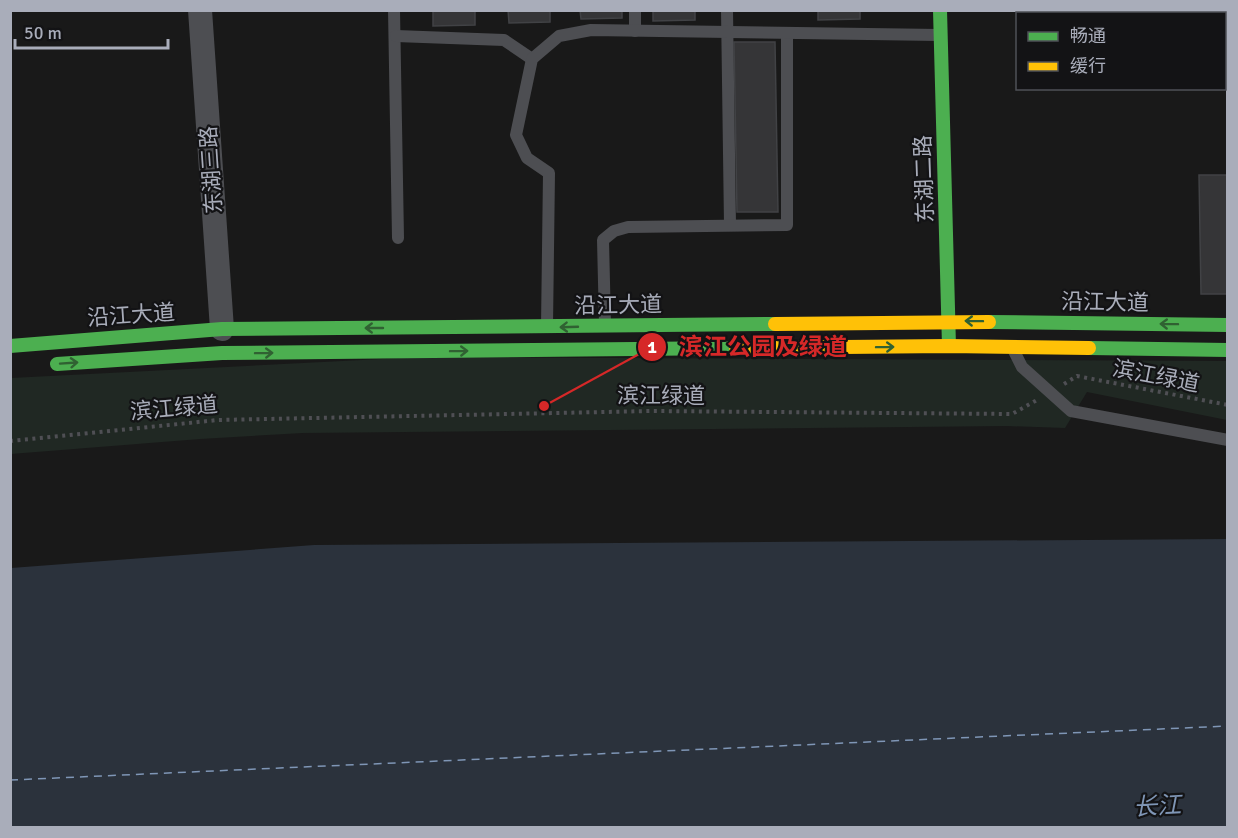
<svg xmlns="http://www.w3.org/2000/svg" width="1238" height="838" font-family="Signika,'Noto Sans SC',sans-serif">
	<rect width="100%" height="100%" fill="#191919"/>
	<path fill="#202823" d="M421,357L1227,361V420L1087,392L1065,428L1007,426L303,433L200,439L11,454V378Z"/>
	<path fill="#2b323c" d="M1227,539V827H11V568L314,545Z"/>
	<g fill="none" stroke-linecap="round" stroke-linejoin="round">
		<path stroke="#7f96b6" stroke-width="1.5" stroke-dasharray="8 6" stroke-linecap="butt" d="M10,780L1228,726"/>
	</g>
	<g fill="#353537" stroke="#414245" stroke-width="1.5">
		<path d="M433,10H475V25L433,26Z"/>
		<path d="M508,10H550V22L509,23Z"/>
		<path d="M580,10H622V18L581,19Z"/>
		<path d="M653,10H695V20L653,21Z"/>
		<path d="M818,10H860V19L818,20Z"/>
		<path d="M734,42H775L778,212H737Z"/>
		<path d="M1199,175H1228V294H1201Z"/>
	</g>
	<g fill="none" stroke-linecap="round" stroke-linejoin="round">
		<g stroke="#4f4f54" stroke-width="4" stroke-dasharray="3 4.5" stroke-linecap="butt">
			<path d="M1064,384L1077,376L1228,405"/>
			<path d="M10,441L218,420L652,411L1012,414L1037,400"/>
		</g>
		<g stroke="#4d4e52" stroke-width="12">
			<path d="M394,10L398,238"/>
			<path d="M635,10V31"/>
			<path d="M727,10L730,225"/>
			<path d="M396,36L504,40L532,59"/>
			<path d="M605,324L603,240L614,231L628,227L787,225V33"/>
			<path d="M547,326L549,173L527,158L516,135L532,59L559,36L591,30L939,35"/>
			<path d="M1013,349L1022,367L1071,411L1228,440"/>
		</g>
		<path stroke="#4d4e52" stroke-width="24" d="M200,10L222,329"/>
		<g stroke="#4caf50" stroke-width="14">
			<path d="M940,10L949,346"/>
			<path d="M989,322L1228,325"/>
			<path d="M10,346L222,329L775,324"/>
			<path d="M1089,348L1228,350"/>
			<path d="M57,364L222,353L736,348"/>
		</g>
		<g stroke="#ffc107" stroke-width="14">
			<path d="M775,324L989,322"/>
			<path d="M736,348L949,346L1089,348"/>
		</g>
	</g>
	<defs><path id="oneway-shaft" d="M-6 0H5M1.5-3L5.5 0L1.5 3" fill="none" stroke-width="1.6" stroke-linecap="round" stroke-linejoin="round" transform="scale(1.5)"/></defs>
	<g stroke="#306132">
		<use href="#oneway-shaft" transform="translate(974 321) rotate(-179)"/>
		<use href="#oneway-shaft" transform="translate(1169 324) rotate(-179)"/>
		<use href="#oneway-shaft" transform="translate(569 327) rotate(178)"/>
		<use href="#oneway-shaft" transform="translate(374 328) rotate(180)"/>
		<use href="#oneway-shaft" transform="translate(885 347) rotate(-1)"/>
		<use href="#oneway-shaft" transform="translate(459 351) rotate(-1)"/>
		<use href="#oneway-shaft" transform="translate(264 353) rotate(-1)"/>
		<use href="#oneway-shaft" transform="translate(69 363) rotate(-4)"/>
	</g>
	<g text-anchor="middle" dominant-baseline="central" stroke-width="4.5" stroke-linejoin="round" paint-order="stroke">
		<g font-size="22" fill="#a9adba" stroke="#131315">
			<text transform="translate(211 170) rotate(-94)">东湖三路</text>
			<text transform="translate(924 179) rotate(-92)">东湖二路</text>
			<text transform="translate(1105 302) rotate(1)">沿江大道</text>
			<text transform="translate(618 305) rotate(-1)">沿江大道</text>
			<text transform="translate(131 315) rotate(-4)">沿江大道</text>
			<text transform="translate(1156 376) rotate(11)">滨江绿道</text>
			<text x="661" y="395">滨江绿道</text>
			<text transform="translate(174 408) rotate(-5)">滨江绿道</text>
		</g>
		<g font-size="24" font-style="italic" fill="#7f96b6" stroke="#131315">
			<text transform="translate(1157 806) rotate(-3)">长江</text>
		</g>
	</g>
	<path fill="none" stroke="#d62828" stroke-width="2" d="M544 406L652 347"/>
	<g fill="#d62828" stroke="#131315" stroke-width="2">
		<circle cx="544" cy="406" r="6"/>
		<circle cx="652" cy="347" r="15"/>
	</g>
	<g font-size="18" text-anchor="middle" font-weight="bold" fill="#fff">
		<text x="652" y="353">1</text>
	</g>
	<g font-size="24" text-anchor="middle" font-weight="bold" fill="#d62828" stroke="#131315" stroke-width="4.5" stroke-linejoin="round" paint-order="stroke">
		<text x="763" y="355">滨江公园及绿道</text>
	</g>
	<rect width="1238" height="838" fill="none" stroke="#a9adba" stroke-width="24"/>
	<rect x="1016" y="12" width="210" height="78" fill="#131315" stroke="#4f5157" stroke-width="1.5"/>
	<rect x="1028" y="32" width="30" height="9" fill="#4caf50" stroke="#4f5157" stroke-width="1.5"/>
	<text x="1070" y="42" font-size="18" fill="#a9adba">畅通</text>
	<rect x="1028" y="62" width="30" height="9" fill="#ffc107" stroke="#4f5157" stroke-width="1.5"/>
	<text x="1070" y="72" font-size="18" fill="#a9adba">缓行</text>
	<path d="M15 39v9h153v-9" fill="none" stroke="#a9adba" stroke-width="3"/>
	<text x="24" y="39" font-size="18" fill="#a9adba" stroke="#131315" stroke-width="4.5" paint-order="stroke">50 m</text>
</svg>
